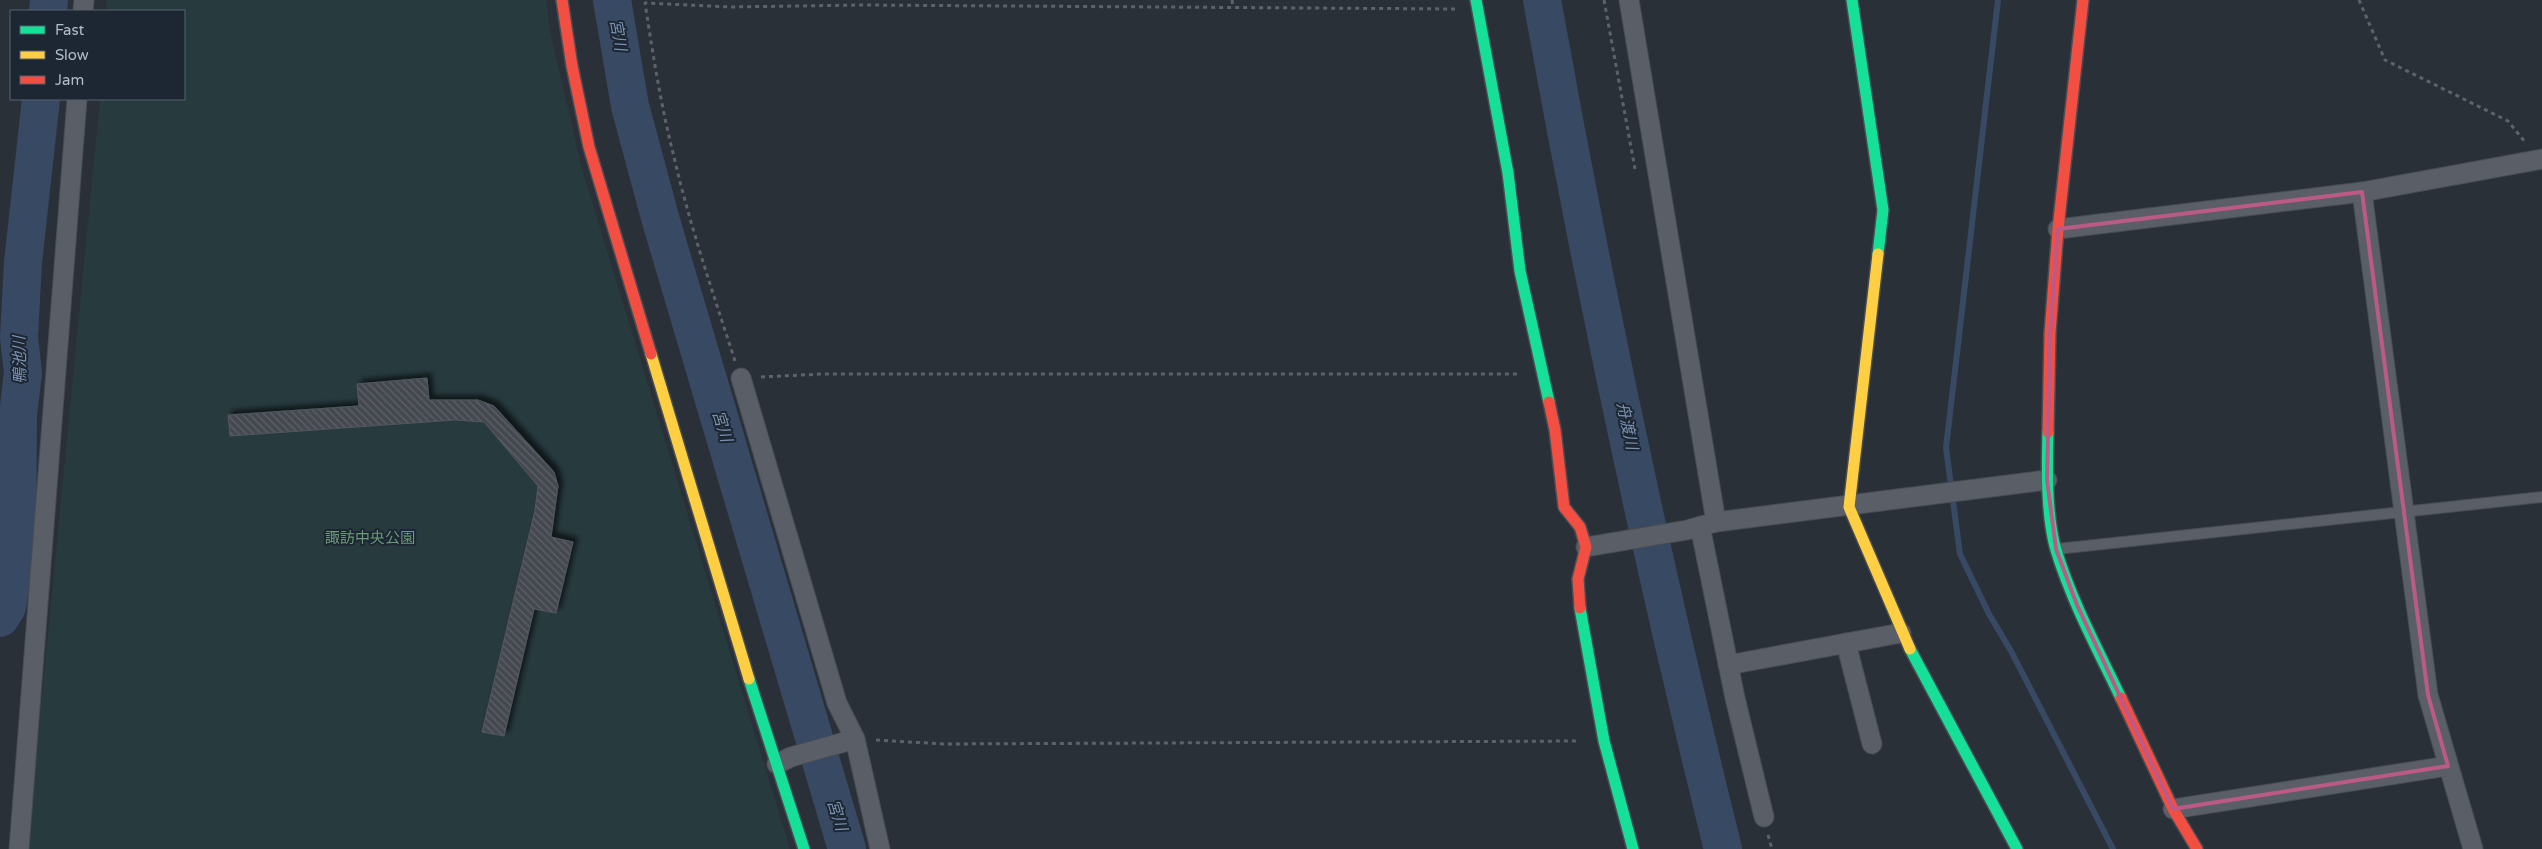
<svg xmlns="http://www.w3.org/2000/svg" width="2542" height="849" font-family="'Varela Round','Noto Sans JP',sans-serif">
	<defs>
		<pattern id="building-back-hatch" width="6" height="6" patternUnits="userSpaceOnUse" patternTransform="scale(1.25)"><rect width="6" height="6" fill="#444950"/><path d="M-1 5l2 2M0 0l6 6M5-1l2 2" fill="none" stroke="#5d6168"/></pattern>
		<filter id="shadow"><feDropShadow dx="4.5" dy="-4.5" stdDeviation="2.5" flood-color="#0009"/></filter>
	</defs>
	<rect width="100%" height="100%" fill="#2a3038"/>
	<path fill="#273a3e" d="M107,0H546L551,36L582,169L790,849H27L100,99H184V11H106Z"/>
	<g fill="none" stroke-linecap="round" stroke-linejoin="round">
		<path stroke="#384963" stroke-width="6" d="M1998,0L1946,448L1960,554L1989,614L2011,651L2113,849"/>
		<g stroke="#384963" stroke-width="38">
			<path d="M612,0L630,106L661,221L847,849"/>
			<path d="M1542,0C1593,285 1653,568 1723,849"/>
			<path d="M48,11L49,0"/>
			<path d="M0,618L7,607L17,550L18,415L23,373L19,337L23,262L41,99"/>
		</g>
	</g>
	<path fill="url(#building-back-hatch)" stroke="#52575f" filter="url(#shadow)" d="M427,378L429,400H478L494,406L554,472L558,486L551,537L573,542L556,613L534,609L504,736L482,732L535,510L538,486L484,422L455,420L230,436L228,415L359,406L357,384Z"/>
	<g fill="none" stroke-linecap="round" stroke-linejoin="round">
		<defs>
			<path id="lane" d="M2057,549L2542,497"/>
			<g id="street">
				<path d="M1629,0L1716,522"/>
				<path d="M83,11L84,0"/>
				<path d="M2362,192L2428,695L2473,849"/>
				<path d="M2058,229L2362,192L2542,159"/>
				<path d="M741,378L837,703L855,739L880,849"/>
				<path d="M1700,526L1735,698L1764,817"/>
				<path d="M1586,547L1687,530L1716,522L2047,480"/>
				<path d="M1846,643L1872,744"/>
				<path d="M1728,665L1901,633"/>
				<path d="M777,764L791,757L855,739"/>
				<path d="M2173,809L2448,766"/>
				<path d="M19,849L77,99"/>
			</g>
			<g id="fast">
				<path d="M1476,0L1508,173L1520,271L1549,402"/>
				<path d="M1852,0L1883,210L1878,254"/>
				<path d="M2048,432C2047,467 2046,516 2056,550C2072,602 2098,650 2121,698"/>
				<path d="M1580,608L1604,741L1633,849"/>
				<path d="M1910,649L2017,849"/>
				<path d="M749,679L804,849"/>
			</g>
			<g id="slow">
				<path d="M1878,254L1849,507L1910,649"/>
				<path d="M651,354L749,679"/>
			</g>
			<g id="jam">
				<path d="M562,0L572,66L589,147L651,354"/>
				<path d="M1549,402L1555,430L1564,507L1580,527L1586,547L1578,579L1580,608"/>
				<path d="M2048,432L2050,333L2058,229L2083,0"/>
				<path d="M2121,698L2173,809L2197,849"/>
			</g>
		</defs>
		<use href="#lane" stroke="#484c53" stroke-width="12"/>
		<use href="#street" stroke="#484c53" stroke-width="21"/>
		<use href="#fast" stroke="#484c53" stroke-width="14"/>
		<use href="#slow" stroke="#484c53" stroke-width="14"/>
		<use href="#jam" stroke="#484c53" stroke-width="14"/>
		<g stroke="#5d636a" stroke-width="3" stroke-dasharray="4 4" stroke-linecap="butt">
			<path d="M1232,0L1233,8"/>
			<path d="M1604,0L1635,169"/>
			<path d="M2359,0L2385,60L2508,121L2525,142"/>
			<path d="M735,361C713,293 690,226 674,157C661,106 653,55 645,3L730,7L862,5L1455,9"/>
			<path d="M761,377L822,374H1520"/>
			<path d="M876,740L943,744L1579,741"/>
			<path d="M1768,835L1772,849"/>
		</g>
		<use href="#lane" stroke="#5a5e66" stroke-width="10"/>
		<use href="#street" stroke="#5a5e66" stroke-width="19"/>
		<use href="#fast" stroke="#16e098" stroke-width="11"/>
		<use href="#slow" stroke="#ffcf43" stroke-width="11"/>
		<use href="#jam" stroke="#f24e42" stroke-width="11"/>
	</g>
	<path fill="none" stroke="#bc5a87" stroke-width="4" stroke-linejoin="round" d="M2362,192L2428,695L2448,766L2173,809L2077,605L2056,549L2047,480L2050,333L2058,229Z"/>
	<g text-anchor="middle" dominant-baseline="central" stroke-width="4" stroke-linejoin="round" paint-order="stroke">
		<g font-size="15" fill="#6b9a76" stroke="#1d2633">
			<text x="370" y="538">諏訪中央公園</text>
		</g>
		<g font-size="16" font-style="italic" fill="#7c92b1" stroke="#1d2633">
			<text transform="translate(618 35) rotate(80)">宮川</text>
			<text transform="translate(20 360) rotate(-91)">鴨池川</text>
			<text transform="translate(722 426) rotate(73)">宮川</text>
			<text transform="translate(1627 426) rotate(78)">舟渡川</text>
			<text transform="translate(837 815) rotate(73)">宮川</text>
		</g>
	</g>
	<rect x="10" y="10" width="175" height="90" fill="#1d2633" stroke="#59626f"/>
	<rect x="20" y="26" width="25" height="8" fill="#16e098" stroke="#59626f"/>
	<text x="55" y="35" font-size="15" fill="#b4bcc9">Fast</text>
	<rect x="20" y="51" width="25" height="8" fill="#ffcf43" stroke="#59626f"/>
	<text x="55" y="60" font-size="15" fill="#b4bcc9">Slow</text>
	<rect x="20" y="76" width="25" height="8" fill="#f24e42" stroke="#59626f"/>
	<text x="55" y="85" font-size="15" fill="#b4bcc9">Jam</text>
</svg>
